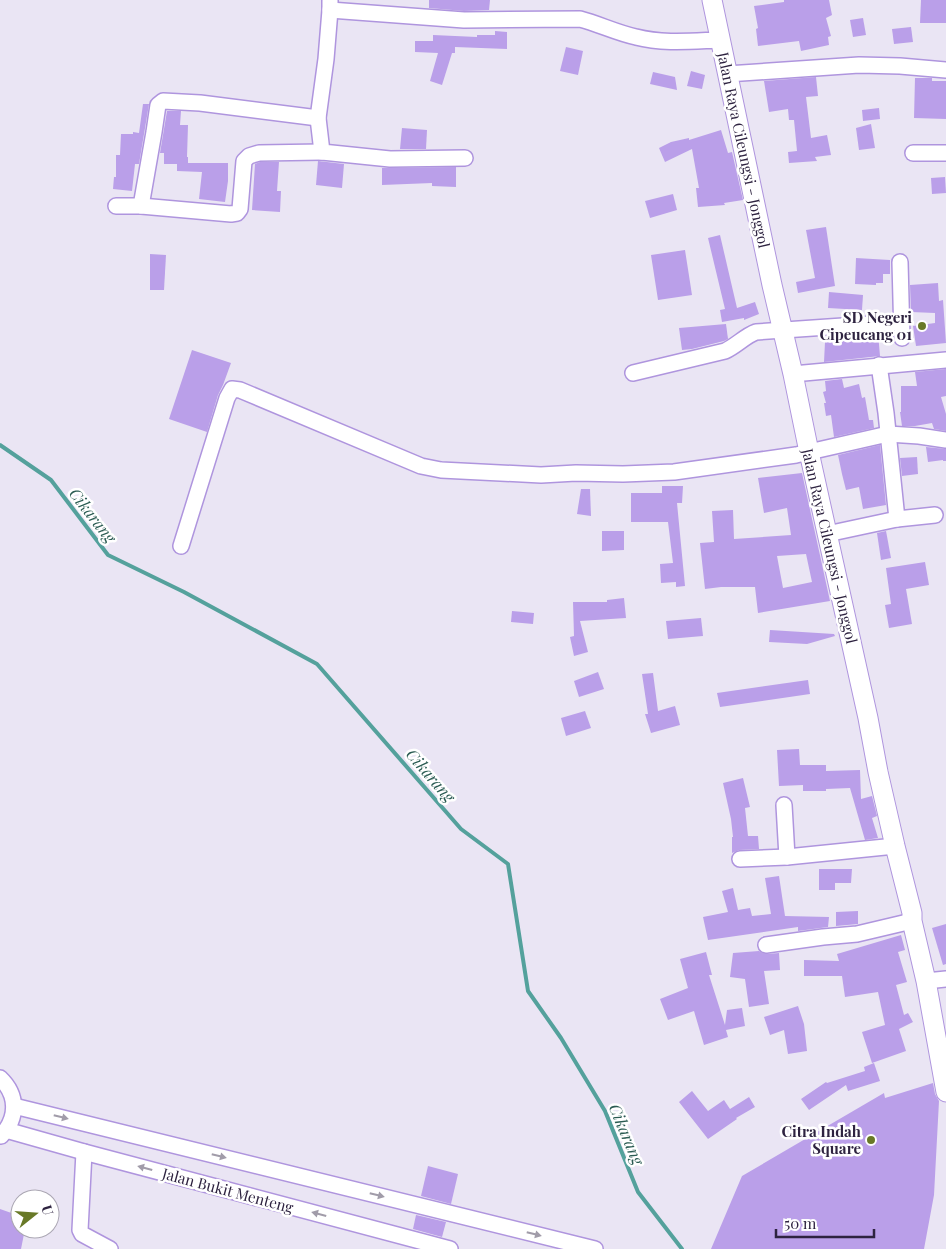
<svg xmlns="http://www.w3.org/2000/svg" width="946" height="1249" font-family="'Playfair Display',serif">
	<rect width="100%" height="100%" fill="#eae5f4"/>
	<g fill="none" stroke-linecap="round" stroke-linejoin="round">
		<path stroke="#54a19c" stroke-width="4" d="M0,445L51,480L108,555L184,592L317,664L461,829L508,864L528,991L561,1038L605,1111L638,1192L682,1249"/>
	</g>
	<g fill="#ba9fe9" fill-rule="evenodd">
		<path d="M429,0H490L489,10L464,11L429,8Z"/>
		<path d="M784,0H829L832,15L826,18L831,36L828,37L829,45L801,51L799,41L758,46L756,29L758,28L754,6L784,2Z"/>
		<path d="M921,0H946V23H920Z"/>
		<path d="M863,18L866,35L853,37L850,20Z"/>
		<path d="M911,27L913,42L894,44L892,29Z"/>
		<path d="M495,31L507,32V49L455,47V53H452L442,85L430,81L438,53L415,52V41H433V35L477,37V35H495Z"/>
		<path d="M566,47L583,51L578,75L560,71Z"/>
		<path d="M691,71L705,75L702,89L687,86Z"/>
		<path d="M653,72L675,77L677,90L650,84Z"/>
		<path d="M816,77L818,96L806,97L811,138L827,135L831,155L815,157L817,161L789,163L788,152L797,151L794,120H789L788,109L769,112L764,81Z"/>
		<path d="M915,78H932V81H946V119L914,118Z"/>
		<path d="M143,104H149L139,164H135L132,191L113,189L114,177H116V155H120L121,134H133V132L139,133Z"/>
		<path d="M879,108L880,119L863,121L862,110Z"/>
		<path d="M167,111H181L180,125H188L187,157H188V163H228V181L225,202L199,199L202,172L177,171V164H164V153H160Z"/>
		<path d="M871,124L875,148L859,150L856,128Z"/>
		<path d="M402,128L427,130L426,149H400Z"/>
		<path d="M721,130L728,153L732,152L743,200L724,203L725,205L698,207L696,188H699L692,149L665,162L659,148L671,142L689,138V140Z"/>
		<path d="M318,161L344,164L342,188L316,185Z"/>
		<path d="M260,162H279L277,191H281L280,212L252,210L255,164Z"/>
		<path d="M456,167V187L432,186V183L382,185V168Z"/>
		<path d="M945,177L946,193L932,194L931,178Z"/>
		<path d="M673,194L677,210L650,218L645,201Z"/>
		<path d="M826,227L835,286L798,293L796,282L815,278L806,230Z"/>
		<path d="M720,235L737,308L755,302L759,314L744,320V318L722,322L720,310L725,309L708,238Z"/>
		<path d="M685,250L692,295L658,300L651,255Z"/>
		<path d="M150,254L166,255L164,290H150Z"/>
		<path d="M856,258L890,260V274H883V283H876V285L855,284Z"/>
		<path d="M938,283L939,301L943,300L946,343L916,346L913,326L935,323V313L911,312L910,285Z"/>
		<path d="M829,292L863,295L862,310L828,308Z"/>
		<path d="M726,324L728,339L724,341L692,349L682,350L679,328Z"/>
		<path d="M878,333L880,356L824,362L825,342H827V337Z"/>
		<path d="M192,350L231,363L223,385L218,395L207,432L169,419Z"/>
		<path d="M946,369V396L941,397L946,414V431L934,429L932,423L915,426H902L900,412H901V386H917L915,372Z"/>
		<path d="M842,379L844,388L859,384L862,398L865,397L869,420H873L874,428L834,437L831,415L826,416L824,403H826L823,392L826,391L825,381Z"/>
		<path d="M880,445L886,505L863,509L859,487L846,490L842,474L838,455Z"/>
		<path d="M926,447L946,449V461H943V460L928,462Z"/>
		<path d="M917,457L918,474L902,476L900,458Z"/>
		<path d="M802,473L830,601L758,613L755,587H721L705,589L700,543L714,542L712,511L733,510L734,539L791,535L787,508L764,513L758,478ZM806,554L812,582L783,588L777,556Z"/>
		<path d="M662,486H683L682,503H677L685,586L676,587V582L661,583L660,564L673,563L668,522H631V493H662Z"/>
		<path d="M581,489H590L591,516L577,514Z"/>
		<path d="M602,531H624V550L602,551Z"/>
		<path d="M886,531L891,558L881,560L877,533Z"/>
		<path d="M925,562L929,585L906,589L912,624L889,628L885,605L891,604L886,568Z"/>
		<path d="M624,598L626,618L580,621L588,652L574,656L570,637L574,636L573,602H607V600Z"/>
		<path d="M512,611L534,613L533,624L511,622Z"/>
		<path d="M701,618L703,636L668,639L666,621Z"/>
		<path d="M770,630L834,634L835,636L807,644L769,642Z"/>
		<path d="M598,672L604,689L579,697L574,681Z"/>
		<path d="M653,673L658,711L675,706L680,725L651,733L645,714H648L642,674Z"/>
		<path d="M808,680L810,694L720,707L717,693Z"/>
		<path d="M585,711L591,728L566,736L561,718Z"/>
		<path d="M799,749L800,765H826V771L860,770L861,799L872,796L877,816L872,818L878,838L865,840L850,788L826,789V791H803V785L779,786L777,750Z"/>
		<path d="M743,778L750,807L745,808L748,836H758L759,849L739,850L732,853V837H733L731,819L723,783Z"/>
		<path d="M819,869H852L851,883H835V890H819Z"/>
		<path d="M779,876L785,916L829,917L828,927L798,931V927L708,940L703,917L728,912L722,891L733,888L738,910L750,908L752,916L771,914L765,878Z"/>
		<path d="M858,911V924L836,926V912Z"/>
		<path d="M946,924V964L943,965L932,928Z"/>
		<path d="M901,935L905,950L898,952L907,982L896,985L904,1015L908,1013L913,1022L899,1029L906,1051L872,1063L862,1032L885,1025L878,992L845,997L842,976H804V960L839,961L837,954Z"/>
		<path d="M759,951L762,953L767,954L779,953L780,970L764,971L769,1004L749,1007L745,979L730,977L733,953Z"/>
		<path d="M706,952L712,975H709L725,1025L727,1010L742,1008L745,1026L726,1030L728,1037L704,1045L694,1011L668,1020L660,999L688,988L680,959Z"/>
		<path d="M798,1006L804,1024L807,1051L788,1054L784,1030L770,1035L764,1017Z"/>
		<path d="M874,1063L880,1081L848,1091L846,1085L809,1110L801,1099L826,1082L827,1083L865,1071L864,1067Z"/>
		<path d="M933,1083L935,1094L939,1101L934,1195L924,1249H711L742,1176L884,1093L885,1098Z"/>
		<path d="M692,1091L708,1111L724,1100L730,1109L749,1097L755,1107L736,1118L737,1119L708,1139L679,1102Z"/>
		<path d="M428,1166L458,1174L451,1204L421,1196Z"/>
		<path d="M0,1209L20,1216V1229H25L21,1249H0Z"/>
		<path d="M416,1215L446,1222L442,1237L413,1229Z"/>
	</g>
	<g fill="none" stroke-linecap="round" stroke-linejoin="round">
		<defs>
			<g id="minor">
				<path d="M330,1V10L326,59L318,118L322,152L390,159L465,158"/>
				<path d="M330,10L464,20L580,19C599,24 617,33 636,37C663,44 692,41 720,40"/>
				<path d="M727,74L859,65L900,66L946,70"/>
				<path d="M913,153H946"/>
				<path d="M116,206H141L231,214L237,213L240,209L244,161L249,156L259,153L322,152"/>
				<path d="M141,206L154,132L158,105L163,101L200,103L318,118"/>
				<path d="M900,262L902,338"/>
				<path d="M879,365L886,413L897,519"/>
				<path d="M633,373L725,351C736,346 745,336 756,332L901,322"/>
				<path d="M793,374L946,360"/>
				<path d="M827,534L897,519L935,515"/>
				<path d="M181,546L227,398L232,389L240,390L421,466L441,470L541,475L576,473L623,474L674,472L796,455L888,434L919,436L946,440"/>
				<path d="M784,805L787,857"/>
				<path d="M740,859L787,857L895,846"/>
				<path d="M766,945L823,937L857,934L912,921"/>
				<path d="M926,981L946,979"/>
				<path d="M0,1078C18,1095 18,1118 1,1136"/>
				<path d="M14,1106L595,1249"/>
				<path d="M6,1130L84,1152L450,1249"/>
				<path d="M84,1152L80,1230L82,1234L110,1249"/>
			</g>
			<path id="major" d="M712,0L772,285L793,374L809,452L868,718L878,772L895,846L912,913V921L926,981L946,1092"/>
		</defs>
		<use href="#minor" stroke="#af95de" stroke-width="18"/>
		<use href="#major" stroke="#af95de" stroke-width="21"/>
		<use href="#minor" stroke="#fff" stroke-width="15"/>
		<use href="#major" stroke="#fff" stroke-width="19"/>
	</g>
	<defs><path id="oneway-solid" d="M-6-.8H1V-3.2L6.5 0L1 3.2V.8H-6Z" transform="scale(1.25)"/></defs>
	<g fill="#a19ca9">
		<use href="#oneway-solid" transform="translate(61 1117) rotate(14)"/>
		<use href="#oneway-solid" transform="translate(219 1156) rotate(14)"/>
		<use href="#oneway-solid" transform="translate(145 1168) rotate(-165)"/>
		<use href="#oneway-solid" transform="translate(377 1195) rotate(14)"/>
		<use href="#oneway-solid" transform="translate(319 1214) rotate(-165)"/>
		<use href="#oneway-solid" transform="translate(534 1234) rotate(14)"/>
	</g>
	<g fill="#687927" stroke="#fff" stroke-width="2">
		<circle cx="922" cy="326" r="5"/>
		<circle cx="871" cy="1140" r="5"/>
	</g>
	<g text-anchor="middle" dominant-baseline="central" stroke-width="5" stroke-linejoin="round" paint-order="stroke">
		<g font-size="15" fill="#2e2340" stroke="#fff">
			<text transform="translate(744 150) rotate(78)">Jalan Raya Cileungsi - Jonggol</text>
			<text transform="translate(830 546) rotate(77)">Jalan Raya Cileungsi - Jonggol</text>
			<text transform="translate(228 1190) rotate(15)">Jalan Bukit Menteng</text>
		</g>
		<g font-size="15" font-weight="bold" fill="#2e2340" stroke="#fff" text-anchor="end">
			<text x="912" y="317">SD Negeri<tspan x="912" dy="17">Cipeucang 01</tspan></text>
			<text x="861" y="1131">Citra Indah<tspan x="861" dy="17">Square</tspan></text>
		</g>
		<g font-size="16" font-style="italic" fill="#2a5b52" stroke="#fff">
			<text transform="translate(93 515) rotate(52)">Cikarang</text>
			<text transform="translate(431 775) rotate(49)">Cikarang</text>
			<text transform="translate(627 1134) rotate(67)">Cikarang</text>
		</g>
	</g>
	<g transform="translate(35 1214) rotate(73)"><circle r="24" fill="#ffffff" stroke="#aba7b3"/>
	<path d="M0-4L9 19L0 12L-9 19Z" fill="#687927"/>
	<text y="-8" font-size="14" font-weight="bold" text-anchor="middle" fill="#2e2340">U</text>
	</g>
	<path d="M776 1229v8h98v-8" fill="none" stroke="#2e2340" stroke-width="2.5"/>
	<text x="784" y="1229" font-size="15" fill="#2e2340" stroke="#ffffff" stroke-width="4" paint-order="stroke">50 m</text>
</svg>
